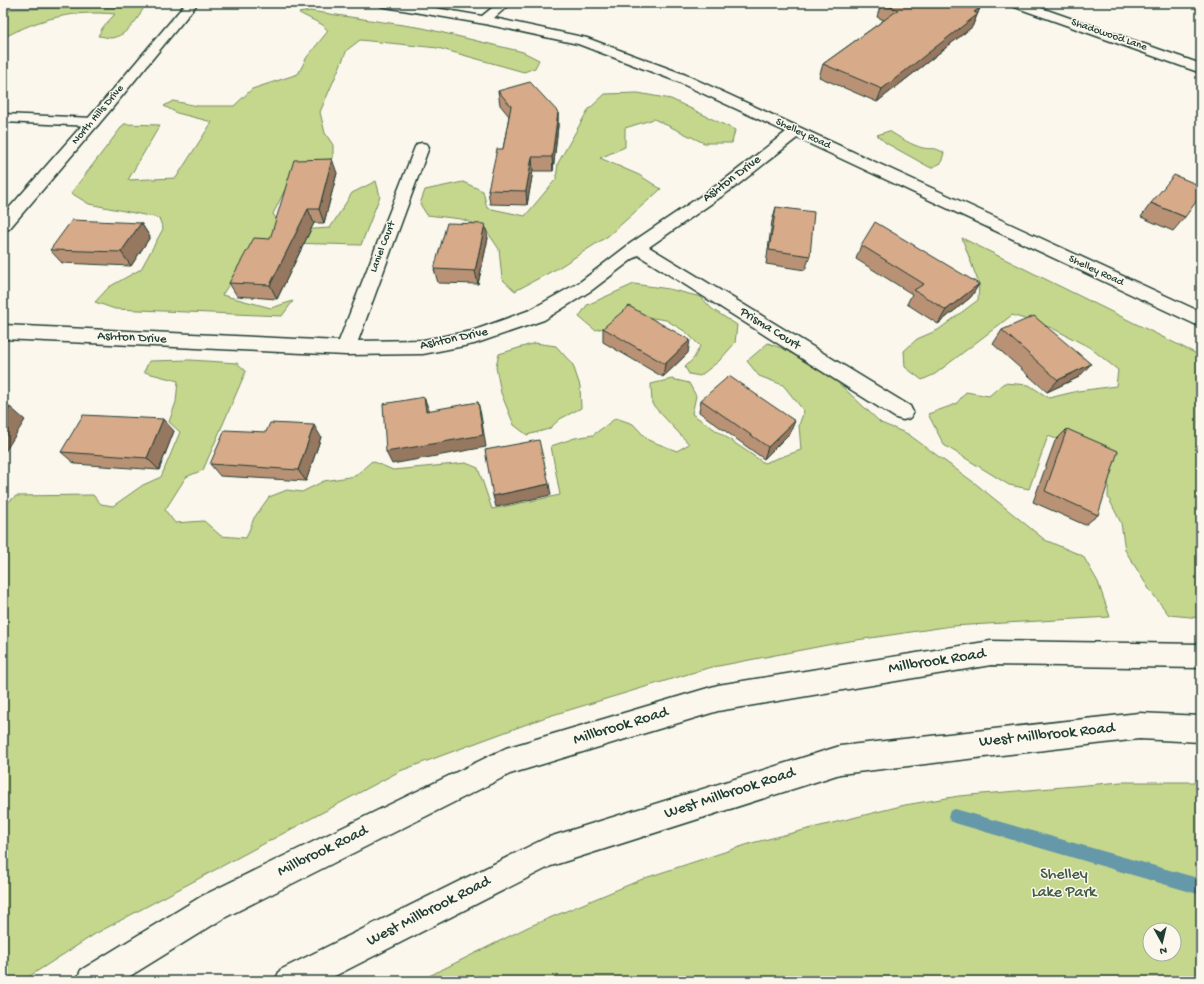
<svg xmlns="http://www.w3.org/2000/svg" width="1204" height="984" font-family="'Gochi Hand',sans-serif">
	<rect width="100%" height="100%" fill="#fbf7ec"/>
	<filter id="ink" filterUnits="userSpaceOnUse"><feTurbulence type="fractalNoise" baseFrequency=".025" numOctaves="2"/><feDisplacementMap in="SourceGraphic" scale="8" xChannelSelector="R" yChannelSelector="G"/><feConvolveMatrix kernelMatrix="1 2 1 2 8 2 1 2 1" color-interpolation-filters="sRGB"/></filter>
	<g filter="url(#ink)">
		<g fill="#c5d78c" stroke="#728a60" fill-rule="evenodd">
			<path d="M144,7C138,19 127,36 111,38C108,38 102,36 98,36L103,27L115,14C74,10 40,18 3,38V18L10,9Z"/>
			<path d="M310,11L423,28L523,52L539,60L535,68L524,72L438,48L360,40L347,50L320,112L325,133L333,145V158L313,166L294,171L273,214L284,231L330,228L352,193L376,181L380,196L361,245L289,243L255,245L222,295L271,308L293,301L282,316L115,309L95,302L109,287L141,269L163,229L159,218L89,204L71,193L124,124L160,125L128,180L176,178L212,122L177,113L164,106L173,101L198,106H234L252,89L298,74L307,57L328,31L323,25L299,13Z"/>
			<path d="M638,93L671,99L735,130L732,143H704L654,119L625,128V147L600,158L639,175L661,189L608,236L558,268L515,291L502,279L499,249L484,227L461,219L427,215L420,204L425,190L463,182L483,191L487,208L525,216L556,179L558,163L588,110L605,94Z"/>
			<path d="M889,131C899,137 911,145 923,148C934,150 933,146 944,153L941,163L931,168L886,143L877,135Z"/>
			<path d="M962,238L1201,356V618L1169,615L1149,589L1125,550L1121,523L1108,497L1109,458L1048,436L1029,489L1009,485L944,445L928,414L956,404L966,392L989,396L1004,383L1029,385L1049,398L1078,391L1116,386L1118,370L1089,347L1052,328L1012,315L935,374L922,380L905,367L904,351L917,339L938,330L978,300L979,284Z"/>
			<path d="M634,284L669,289L701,297L712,309L737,325L735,343L719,361L700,376L689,374L685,367L694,358L700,346L686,332L666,320L634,315L612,326L595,330L579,317L587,305Z"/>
			<path d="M535,343L556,346L573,365L580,386L581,408L560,419L549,429L527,435L514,425L501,393L496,367L499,354Z"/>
			<path d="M768,343L784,349L831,376L881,423L908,434L976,484L1045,540L1083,556L1098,582L1110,617L952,626L843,642L708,668L546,717L400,771L95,934L22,981H3V506L16,496L93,495L101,504L113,506L143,485L161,477L180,432L169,422L176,402L178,381L144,372L149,361L190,360L237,363L246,371L203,470L186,477L165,510L175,523L204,521L221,536L246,538L254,518L269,497L287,490L302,492L324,481L355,476L372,461L393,470L466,463L478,468L492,509L560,495L551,446L575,438L593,435L616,418L633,424L648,440L677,451L689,444L652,404L651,384L672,379L689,383L696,396L692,414L764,463L801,450L799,425L804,411L783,385L759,376L747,361Z"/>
			<path d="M1121,782H1201V981H419L528,927L645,878L752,843L905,805L959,796ZM1150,930H1174V954H1150Z"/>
		</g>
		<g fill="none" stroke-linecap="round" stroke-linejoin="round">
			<path fill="#6598a8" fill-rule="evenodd" d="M955,809L1201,879V895L955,823L950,821L948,816L950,811Z"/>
			<defs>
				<g id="minor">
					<path d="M379,3H406L482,16L498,3H511L494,18L587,38L686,75L1201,312V327L797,138L735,187L649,247L910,406L913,412L910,418L903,420L896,418L638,255L592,290L544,320L474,344L423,354L346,355L3,339V325L339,341L415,147L417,144L422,143L427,144L429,147L358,341L423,340L472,331L530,310L580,282L631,243L723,181L786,132L676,81L578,44L485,24L385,7L381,6Z"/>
					<path d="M1010,3H1027L1201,64V73L1012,6Z"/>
					<path d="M3,114L93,118L98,119L100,122L98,125L93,126L3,122Z"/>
				</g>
				<path id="secondary" d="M186,3H198L109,112L9,229L3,230V215L99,106Z"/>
				<g id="primary">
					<path d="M991,641L1201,644V668L991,665L718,711L510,774L224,918L122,981H76L81,970L202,896L506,748L718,685Z"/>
					<path d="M1139,713L1201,716V742L1139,739L840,774L551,866L325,981H275L280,970L546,838L840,746Z"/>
				</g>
			</defs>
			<use href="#minor" stroke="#1f3d34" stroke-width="3"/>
			<use href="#secondary" stroke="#1f3d34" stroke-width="3"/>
			<use href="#primary" stroke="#1f3d34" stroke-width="3"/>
			<path stroke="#1f3d34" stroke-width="1.5" stroke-dasharray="0.5 2" stroke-linecap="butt" d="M982,3L991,6"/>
			<use href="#minor" fill="#fbf7ec" fill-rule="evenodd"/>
			<use href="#secondary" fill="#fbf7ec" fill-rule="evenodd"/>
			<use href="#primary" fill="#fbf7ec" fill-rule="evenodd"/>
		</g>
		<g fill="#b99276" stroke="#1f3d34">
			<path d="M881,3L980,8L972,27L877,102L819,77L823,64L884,20L877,17Z"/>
			<path d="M498,91L558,112V126L553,171H533L527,205L490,204L488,190L503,149L509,116L500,105Z"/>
			<path d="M337,173L324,223H314L277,299L237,296L229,283L270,239Z"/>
			<path d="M1151,203L1185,217L1173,231L1141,217Z"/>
			<path d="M776,207L810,256L805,270L766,264L772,221Z"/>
			<path d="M141,223L150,237L131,266L62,263L50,250Z"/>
			<path d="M488,238L478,284L438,283L434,269Z"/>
			<path d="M861,245L979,284L971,297L938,324L907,304L912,294L856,259Z"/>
			<path d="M603,328L688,353L663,377L603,342Z"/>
			<path d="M1002,330L1079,377L1047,392L993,344Z"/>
			<path d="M701,400L790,433L764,459L699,412Z"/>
			<path d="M1067,429L1098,515L1085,525L1033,502L1055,441Z"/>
			<path d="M174,431L159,470L75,464L61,452Z"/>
			<path d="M321,437L306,481L220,476L210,464Z"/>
		</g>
		<g fill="#967760" stroke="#1f3d34">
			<path d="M980,8L972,27L877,102L882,89L974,12Z"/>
			<path d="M558,112V126L553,171L552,157Z"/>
			<path d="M532,157L533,171L527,205L526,191Z"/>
			<path d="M332,159L337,173L324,223L319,209Z"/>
			<path d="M308,209L314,223L277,299L270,285Z"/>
			<path d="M141,223L150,237L131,266L121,252Z"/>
			<path d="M485,224L488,238L478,284L475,271Z"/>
			<path d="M979,284L971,297L938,324L946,310Z"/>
			<path d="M690,340L688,353L663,377L665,364Z"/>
			<path d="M1091,364L1079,377L1047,392L1058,380Z"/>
			<path d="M424,397L429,410L430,423L426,411Z"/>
			<path d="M478,402L481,415L486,447L392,464L386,452Z"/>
			<path d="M10,407L25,420L3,455V418Z"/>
			<path d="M163,419L174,431L159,470L147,458Z"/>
			<path d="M795,421L790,433L764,459L768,447Z"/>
			<path d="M314,425L321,437L306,481L298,470Z"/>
			<path d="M549,484L551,495L496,507L493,496Z"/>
		</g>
		<g fill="#d7aa89" stroke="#1f3d34">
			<path d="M881,3H965L980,8L974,12L978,14L882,89L823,64L898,10Z"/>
			<path d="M530,82L558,112L552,157H532L526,191L488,190L497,149H503L511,106L498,91Z"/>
			<path d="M332,159L319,209H308L270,285L229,283L254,238L270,239L294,160Z"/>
			<path d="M1174,175L1201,186V195L1185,217L1151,203Z"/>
			<path d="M776,207L814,212L810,256L769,250Z"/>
			<path d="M72,220L141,223L121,252L50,250Z"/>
			<path d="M875,222L979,284L946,310L914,290L924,284L861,245Z"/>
			<path d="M447,223L485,224L475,271L434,269Z"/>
			<path d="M629,306L690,340L665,364L603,328Z"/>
			<path d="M1034,316L1091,364L1058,380L1002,330Z"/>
			<path d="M729,376L795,421L768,447L701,400Z"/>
			<path d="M424,397L426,411L478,402L483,435L386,452L383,404Z"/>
			<path d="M3,407H10L3,418Z"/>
			<path d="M83,415L163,419L147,458L61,452Z"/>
			<path d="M270,423L314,425L298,470L210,464L225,430L266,432Z"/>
			<path d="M1067,429L1118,451L1098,515L1045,491Z"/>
			<path d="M539,440L549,484L493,496L485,450Z"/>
		</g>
	</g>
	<g text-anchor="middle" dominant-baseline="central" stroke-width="3" stroke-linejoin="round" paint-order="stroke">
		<g font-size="11" fill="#1f3d34" stroke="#fbf7ec">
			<text transform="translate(1109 35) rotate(19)">Shadowood Lane</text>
			<text transform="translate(98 115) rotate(-50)">North Hills Drive</text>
			<text transform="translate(803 134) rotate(25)">Shelley Road</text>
			<text transform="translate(383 247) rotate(-69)">Laniel Court</text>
			<text transform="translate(1096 271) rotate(25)">Shelley Road</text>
		</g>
		<g font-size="13" fill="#1f3d34" stroke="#fbf7ec">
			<text transform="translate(732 179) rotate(-37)">Ashton Drive</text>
			<text transform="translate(770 329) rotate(32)">Prisma Court</text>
			<text transform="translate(132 338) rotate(3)">Ashton Drive</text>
			<text transform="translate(454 339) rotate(-12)">Ashton Drive</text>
		</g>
		<g font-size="16" fill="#1f3d34" stroke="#fbf7ec">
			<text transform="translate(937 662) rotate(-9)">Millbrook Road</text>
			<text transform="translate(621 727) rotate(-17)">Millbrook Road</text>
			<text transform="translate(1047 736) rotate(-6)">West Millbrook Road</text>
			<text transform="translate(730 794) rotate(-18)">West Millbrook Road</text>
			<text transform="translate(323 852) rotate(-26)">Millbrook Road</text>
			<text transform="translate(429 912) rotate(-27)">West Millbrook Road</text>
		</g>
		<g font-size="16" fill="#405c46" stroke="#fbf7ec">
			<text x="1064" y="875">Shelley<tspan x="1064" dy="18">Lake Park</tspan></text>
		</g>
	</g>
	<rect width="1204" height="984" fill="none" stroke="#fbf7ec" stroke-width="16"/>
	<rect x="8" y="8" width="1188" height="968" fill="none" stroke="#1f3d34" stroke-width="1.5" filter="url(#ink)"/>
	<g transform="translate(1162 942) rotate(172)"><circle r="19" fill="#fbf7ec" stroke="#a3ada2"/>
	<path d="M0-3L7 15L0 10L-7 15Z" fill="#1f3d34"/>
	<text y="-6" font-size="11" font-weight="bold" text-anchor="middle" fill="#1f3d34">N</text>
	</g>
</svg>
